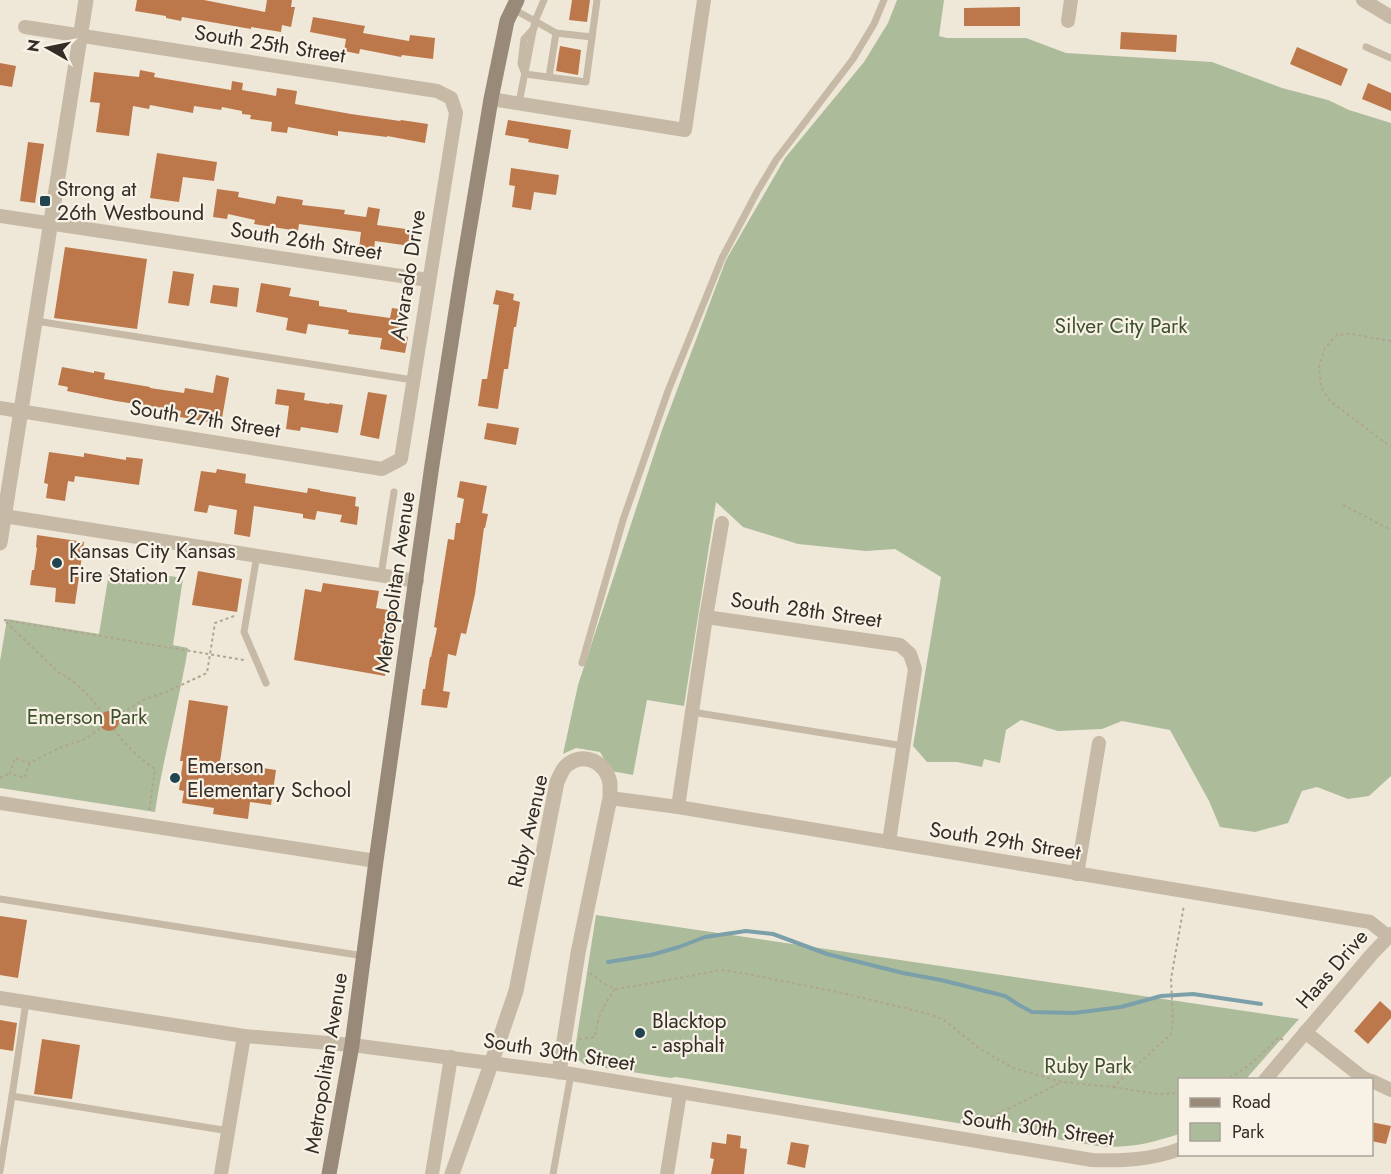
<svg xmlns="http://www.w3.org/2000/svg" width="1391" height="1174" font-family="Jost,sans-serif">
	<rect width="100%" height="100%" fill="#efe8d9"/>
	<g fill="#acbc9b">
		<path d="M897,0H944L939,36L947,38H1026L1066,53L1212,62L1282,88L1328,100L1349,110L1391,123V776L1369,796L1348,799L1317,787L1302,791L1288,823L1255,832L1220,827L1209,801L1170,730L1122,721L1102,729L1058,731L1021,720L1006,730L1000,763L984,759L982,767L957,762H927L913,746L941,577L895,549L866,551L798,544L743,527L716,502L684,706L647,700L633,775L611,771L600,752L576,748L563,754L578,685L662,430L726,260L785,158L864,62L888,23Z"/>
		<path d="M110,567L183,578L173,645L188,648C179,703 163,757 155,812L0,788V661L7,619L99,634Z"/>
		<path d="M596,915L1299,1019L1246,1079L1180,1080L1179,1134C1152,1143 1127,1149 1098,1146L689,1079L676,1077L671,1078L586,1065C575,1059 575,1055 576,1043Z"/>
	</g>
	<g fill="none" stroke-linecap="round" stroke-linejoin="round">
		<path stroke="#7ba0a9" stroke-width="4" d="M608,962L651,955L679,947L705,937L746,931L773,934L827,954L903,973L941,980L1005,996L1019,1005L1032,1012L1074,1013L1121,1007L1161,996L1193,994L1261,1004"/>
	</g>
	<g fill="#bc784a">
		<path d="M137,0H204L265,12L267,0H292L291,7H295L291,27L282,25L281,32L251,27V29L182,17L181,21L166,18V16L135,11Z"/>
		<path d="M572,0H590L587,22L569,20Z"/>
		<path d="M1020,7V26H964V8Z"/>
		<path d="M313,17L365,26L363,33L409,41L410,35L435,38L433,59L402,55L401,57L360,49L359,54L344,51L346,39L310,32Z"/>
		<path d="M1121,32L1177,35L1176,52L1120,49Z"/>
		<path d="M560,46L581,50L578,75L556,71Z"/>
		<path d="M1297,47L1348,69L1341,86L1290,64Z"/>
		<path d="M0,63L16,66L12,87L0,85Z"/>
		<path d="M140,70L155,73L154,77L231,90L232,81L243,83L242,90L276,96L277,88L297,91L295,104L351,114L400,121L401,120L428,124L425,143L387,136V137L338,131V136L288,127L287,133L271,131L272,122L250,119L251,115L242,114V111L222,107L221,110L194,106L193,113L150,105L149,109L133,106L129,136L96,132L100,103L90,102L94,72L139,77Z"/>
		<path d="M1368,83L1391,93V111L1362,99Z"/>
		<path d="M508,120L571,130L568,149L528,142L529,139L505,135Z"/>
		<path d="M28,142L44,144L35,203L20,201Z"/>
		<path d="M157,153L217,162L214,181L183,177L179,202L150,198Z"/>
		<path d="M511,168L559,175L556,195L534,192L531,210L512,207L515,186L509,185Z"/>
		<path d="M217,189L239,192L238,197L275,204L277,196L303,200L302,205L345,210L344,214L366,217L368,207L380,209L377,225L413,230L410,246L375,241L374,250L359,248L361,232L299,224L298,231L254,224L255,220L228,214L227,219L213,217Z"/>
		<path d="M65,247L147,259L137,329L54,318Z"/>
		<path d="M173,271L194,274L189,306L168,303Z"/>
		<path d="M261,283L291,288L289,296L319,301V306L347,310V312L390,318L392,308L406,310L401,336L408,337L405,353L380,349L382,338L348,334L349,330L308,324L306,334L286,330L288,318L256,312Z"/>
		<path d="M213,285L239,288L237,307L210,303Z"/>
		<path d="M496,290L514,294L513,300L520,302L516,327H514L508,369H504L498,409L478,406L482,379H487L499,305L493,304Z"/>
		<path d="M62,367L94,373V371L105,373L104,379L150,387V388L184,393L185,388L213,393L216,375L229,378L221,424L180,417L181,411L116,401L67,391L68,387L58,385Z"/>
		<path d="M277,389L305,393L304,400L329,404V403L343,405L338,433L301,427L300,431L286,429L289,406L275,404Z"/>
		<path d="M368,392L387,395L379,439L360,435Z"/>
		<path d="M487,423L519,428L516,445L484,439Z"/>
		<path d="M49,452L84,457V453L126,460V457L143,459L139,485L75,476L74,482L68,481L65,501L46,498L48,484L44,483Z"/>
		<path d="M217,469L246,474L245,483L307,493L308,488L320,490V491L356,497L355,506L359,507L357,525L340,522L342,515L317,511L315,520L303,518V514L254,506L250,537L234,534L237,510L209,505L207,513L194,511L201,471L216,473Z"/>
		<path d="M460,481L487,486L482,513L488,514L485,528H484L475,594L466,634L461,633L456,656L448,654L443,691L450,692L447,708L421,705L423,689H425L430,657H431L437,628L434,627L448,539L454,540L456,523H460L464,499L457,497Z"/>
		<path d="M37,535L84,542L75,604L55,602L56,588L30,585L32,570H34L37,548L36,547Z"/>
		<path d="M198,571L242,579L237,612L192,605Z"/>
		<path d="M323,583L379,591L376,608L395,611L385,676L294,660L305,589L321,592Z"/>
		<path d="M189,700L228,706L220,762L276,770L271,805L250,802L248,819L213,814L214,808L182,803L184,791L179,790L183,761H180Z"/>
		<circle cx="109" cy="721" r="10"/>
		<path d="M0,916L27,920L18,978L0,975Z"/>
		<path d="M1380,1001L1391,1011V1018L1368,1044L1354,1031Z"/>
		<path d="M0,1020L17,1023L13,1051L0,1049Z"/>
		<path d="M42,1039L80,1045L72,1099L34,1094Z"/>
		<path d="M1371,1122L1391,1126L1386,1144L1371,1141Z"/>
		<path d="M727,1134L741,1136L740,1148L747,1149L744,1174H711L714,1159L710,1158L712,1142L726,1144Z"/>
		<path d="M791,1142L809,1145L805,1168L787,1164Z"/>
	</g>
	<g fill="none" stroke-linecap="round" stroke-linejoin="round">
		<g stroke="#b1a491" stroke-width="2" stroke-dasharray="3 3" stroke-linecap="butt">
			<path d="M1391,341L1351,334L1337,335L1325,348L1319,367L1321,387L1330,401L1391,447"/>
			<path d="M1343,505L1391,530"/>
			<path d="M4,620L244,660"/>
			<path d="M6,622L58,672C79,683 88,695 103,713"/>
			<path d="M117,716L143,700L166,692L207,673L215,623L237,615"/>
			<path d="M114,729C125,745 139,758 155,769L149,813"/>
			<path d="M30,763L24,778L10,773L15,758L30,763L59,748L83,740L101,728"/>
			<path d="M0,778L10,773"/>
			<path d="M590,973L603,983L615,989L636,986L721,970L742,973L838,992L929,1014L944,1020L980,1049L1013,1068L1062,1082L1113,1087L1171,1034L1173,1021L1171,979L1184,905"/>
			<path d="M579,1039L595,1037C598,1016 603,1006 615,989"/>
			<path d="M1224,1080C1246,1071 1263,1053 1279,1037L1283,1040"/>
			<path d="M1113,1087L1158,1094L1180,1093"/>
			<path d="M965,1126L966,1122L987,1118L1006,1110L1062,1082"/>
		</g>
		<g stroke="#c6baa6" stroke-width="7">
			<path d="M544,0L535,21L556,33L592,37"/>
			<path d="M513,9L535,21L519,103"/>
			<path d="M534,28L524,39L521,64L525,74L586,82L597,0"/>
			<path d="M1366,47L1391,58"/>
			<path d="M549,77L556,33"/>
			<path d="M36,321L413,380"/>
			<path d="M257,555L244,632L266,683"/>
			<path d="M381,575L394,492"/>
			<path d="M582,663L623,520L668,391L722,258L757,192L776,160L853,59L874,24L884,0"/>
			<path d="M692,712L904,746"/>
			<path d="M0,899L364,956"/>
			<path d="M26,1002L12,1096L229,1131"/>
			<path d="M0,1171L12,1096"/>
			<path d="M553,1174L571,1074"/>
		</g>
		<g stroke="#c6baa6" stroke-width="14">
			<path d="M1363,0L1391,17"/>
			<path d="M1068,21L1071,0"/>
			<path d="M491,99L685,130L704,0"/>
			<path d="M0,216L428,280"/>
			<path d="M0,408L382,469L401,459L456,113L451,98L437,91L25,27"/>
			<path d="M4,516L417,581"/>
			<path d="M706,617L900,645L910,654L915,669L889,842"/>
			<path d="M610,798L678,807L1370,922L1389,937"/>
			<path d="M0,803L376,861"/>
			<path d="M678,807L706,617L722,523"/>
			<path d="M1077,874L1099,743"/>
			<path d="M0,998L244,1036L352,1045L559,1072L1092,1160C1122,1161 1151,1160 1180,1149"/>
			<path d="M1305,1032L1362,1077L1368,1080"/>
			<path d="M1265,1080L1372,954L1391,934"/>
			<path d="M1372,1081L1391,1090"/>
			<path d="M221,1174L244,1036"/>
			<path d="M432,1174L451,1057"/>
			<path d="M667,1174L680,1093"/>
		</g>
		<g stroke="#c6baa6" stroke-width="15">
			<path d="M0,543L86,0"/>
			<path d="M499,1041L516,991L557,782C560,776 562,769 567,765C584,751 606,762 610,783C610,788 610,793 610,798L578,953L559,1072"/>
			<path d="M452,1174L483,1087"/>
		</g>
		<path stroke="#998978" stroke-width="15" d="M329,1174L352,1045L376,861L432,465L461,279L491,99L507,21L517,0"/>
		<path stroke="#c6baa6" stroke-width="15" d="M483,1087L499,1041"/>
	</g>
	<g fill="#204550" stroke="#f7f2e5" stroke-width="2">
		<rect x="39" y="195" width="12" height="12" rx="3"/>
		<circle cx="57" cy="563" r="6"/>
		<circle cx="175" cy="778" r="6"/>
		<circle cx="640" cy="1033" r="6"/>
	</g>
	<g text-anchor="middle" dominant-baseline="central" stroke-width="4.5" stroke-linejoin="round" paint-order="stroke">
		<g font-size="21" fill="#332c27" stroke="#f7f2e5">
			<text transform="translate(270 44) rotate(9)">South 25th Street</text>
			<text transform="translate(306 241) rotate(9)">South 26th Street</text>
			<text transform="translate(408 275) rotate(-81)">Alvarado Drive</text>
			<text transform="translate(205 419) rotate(9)">South 27th Street</text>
			<text transform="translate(395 582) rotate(-82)">Metropolitan Avenue</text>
			<text transform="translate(806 610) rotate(8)">South 28th Street</text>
			<text transform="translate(528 831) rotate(-77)">Ruby Avenue</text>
			<text transform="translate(1005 841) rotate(9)">South 29th Street</text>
			<text transform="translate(1332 969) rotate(-49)">Haas Drive</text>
			<text transform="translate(559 1052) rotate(9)">South 30th Street</text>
			<text transform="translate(326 1063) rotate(-81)">Metropolitan Avenue</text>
			<text transform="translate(1038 1128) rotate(8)">South 30th Street</text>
		</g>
		<g font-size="21" fill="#332c27" stroke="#f7f2e5" text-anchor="start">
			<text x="57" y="189">Strong at<tspan x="57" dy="24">26th Westbound</tspan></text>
			<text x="69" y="551">Kansas City Kansas<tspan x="69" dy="24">Fire Station 7</tspan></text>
			<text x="187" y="766">Emerson<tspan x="187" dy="24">Elementary School</tspan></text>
			<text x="652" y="1021">Blacktop<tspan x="652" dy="24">- asphalt</tspan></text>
		</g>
		<g font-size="21" fill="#3d4f2c" stroke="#f7f2e5">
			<text x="1121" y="326">Silver City Park</text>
			<text x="87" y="717">Emerson Park</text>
			<text x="1088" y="1066">Ruby Park</text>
		</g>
	</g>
	<rect x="1178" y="1078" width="195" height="78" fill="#f7f2e5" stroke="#a9a399" stroke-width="1.5"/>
	<rect x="1190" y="1098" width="30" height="9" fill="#998978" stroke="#a9a399" stroke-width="1.5"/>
	<text x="1232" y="1108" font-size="18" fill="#332c27">Road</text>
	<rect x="1190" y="1123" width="30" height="18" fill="#acbc9b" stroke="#a9a399" stroke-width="1.5"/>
	<text x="1232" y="1138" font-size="18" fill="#332c27">Park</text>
	<g transform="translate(48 48) rotate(279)" stroke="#f7f2e5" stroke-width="4.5" paint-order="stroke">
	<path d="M0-4.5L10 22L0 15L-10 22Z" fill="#332c27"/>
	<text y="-9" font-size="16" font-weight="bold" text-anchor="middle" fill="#332c27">N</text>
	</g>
</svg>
